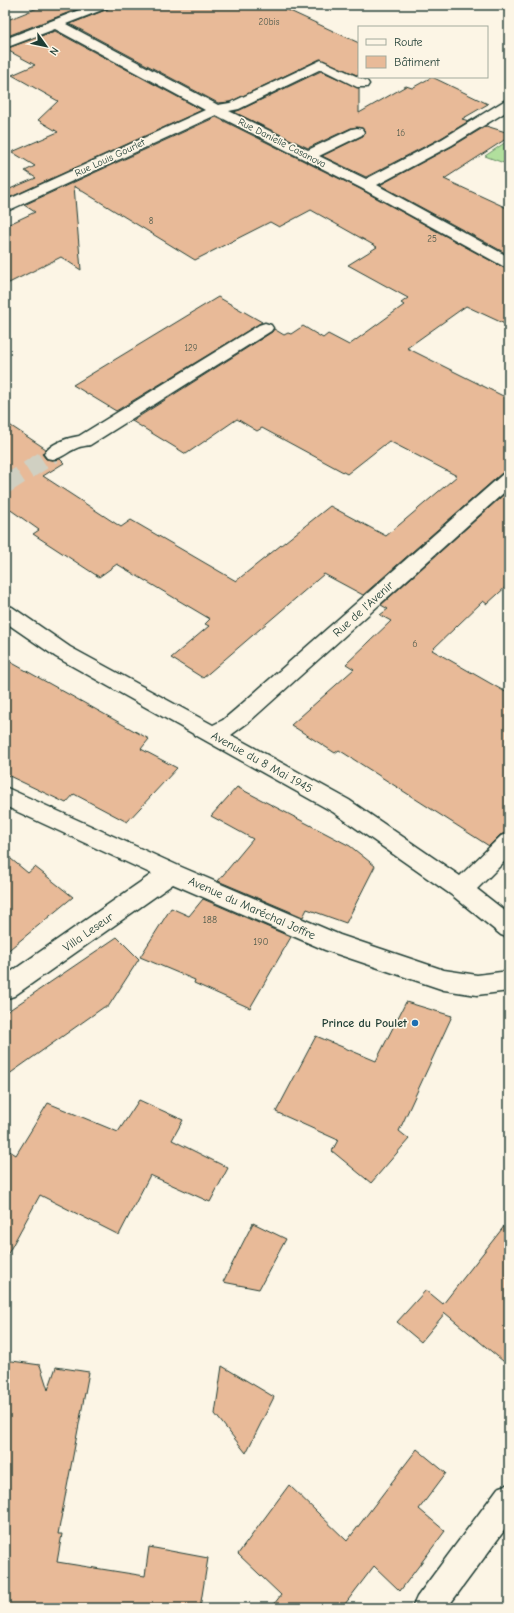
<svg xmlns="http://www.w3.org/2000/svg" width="514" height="1613" font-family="'Comic Neue',sans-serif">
	<rect width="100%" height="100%" fill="#fcf5e5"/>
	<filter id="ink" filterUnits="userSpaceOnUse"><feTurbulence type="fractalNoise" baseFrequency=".025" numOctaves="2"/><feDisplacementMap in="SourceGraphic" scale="8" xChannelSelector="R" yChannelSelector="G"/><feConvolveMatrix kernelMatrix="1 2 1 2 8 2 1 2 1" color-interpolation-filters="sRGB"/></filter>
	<g filter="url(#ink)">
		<path fill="#b1df9d" stroke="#688e68" d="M509,140V165L485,156Z"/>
		<g fill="#e8ba98" stroke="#1f3d34">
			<path d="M45,5H88L5,37V21Z"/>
			<path d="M110,5H277L359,43V76L320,59L230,102L218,103L70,24L108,9Z"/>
			<path d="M55,31L202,110L11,197L5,191L36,178L25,171L35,166L12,152L58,132L38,120L58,101L12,75L35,65L5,49Z"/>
			<path d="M321,71L359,88V113L406,86L412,88L432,77L488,104L462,119L469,121L441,138L366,177L322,156L363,136L365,131L362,128H351L308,148L234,112L240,110Z"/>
			<path d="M216,117L360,189L502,267L509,269V326L466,306L407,348L509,399V471L502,473L363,595L324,574L203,678L171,658L209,626L205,624L210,619L117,564L99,577L33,534L39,530L5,506V422L46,449L42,454L46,459L52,460L60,459L64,463L43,476L121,527L131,520L236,581L330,506L386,536L457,476L389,441L347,474L262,428L257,431L237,419L186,454L132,421L272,332L274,329L284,335L288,333L291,334L303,326L323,338L328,334L349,345L404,305L401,303L408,298L348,265L377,247L311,210L279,227L270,222L195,260L74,186L81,270L61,257L5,285V226L35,212L24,205Z"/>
			<path d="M486,126L509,133V137L444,179L509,209V255L380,185L453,146Z"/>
			<path d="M218,297L262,322L116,411L73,385Z"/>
			<path d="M509,490V584L487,604L483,601L432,650L509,694V832L500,835L489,846L339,750L335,753L291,725L354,669L346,664L391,621L380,615L388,609L381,605Z"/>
			<path d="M5,659L149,739L141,749L177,768L127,822L74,794L66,803L5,774Z"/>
			<path d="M237,787L350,846L375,866L346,923L307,909L303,917L218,881L253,839L211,816Z"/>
			<path d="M5,854L28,873L35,867L73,897L5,953Z"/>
			<path d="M203,899L291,937L250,1008L194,983L195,980L140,957L171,908L189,916Z"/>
			<path d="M117,937L139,959L108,1007H104L5,1077V1013Z"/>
			<path d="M406,1002L452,1016L399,1131L409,1139L371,1183L332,1151L338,1140L276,1112L316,1036L376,1061Z"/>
			<path d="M139,1100L183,1120L172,1140L228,1168L210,1202L150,1175L119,1235L40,1195L5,1259V1148L16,1155L48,1103L118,1132Z"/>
			<path d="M509,1220V1366L445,1313L421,1342L397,1322L426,1290L443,1304Z"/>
			<path d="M253,1223L286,1239L259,1289L223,1282Z"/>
			<path d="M5,1360L40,1365L48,1390L56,1367L89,1372L58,1534H62L57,1562L145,1576L149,1547L208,1558L200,1608H5Z"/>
			<path d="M222,1366L274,1397L246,1453L215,1414Z"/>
			<path d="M417,1449L446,1473L419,1509L445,1531L400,1591L374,1566L342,1608H271L281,1595L238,1554L289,1485L347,1541Z"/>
		</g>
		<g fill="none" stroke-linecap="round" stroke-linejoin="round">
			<path stroke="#d0d0c2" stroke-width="18" stroke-dasharray="18 9" stroke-linecap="butt" d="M5,485L53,454"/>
			<defs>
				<g id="minor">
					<path d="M92,5H109L107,8L66,24L218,105L230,103L321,60L367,81L369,84L367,87H357L321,69L239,109L229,111L308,150L352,129L357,128L362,129L364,132L362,135L319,156L366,179L442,139L504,101L509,100V110L452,145L377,185L509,257V268L503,266L361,188L216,115L5,212V201L205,110L55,29L5,48V39Z"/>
					<path d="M265,323L271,325L273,328L271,331L90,445C86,446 81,446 77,448C66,452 60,462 47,458L44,454C51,443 67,438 79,436L259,325Z"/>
					<path d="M509,472V488L250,721L231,735L349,800L460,876L501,836L509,833V857L477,889L509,914V938L501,935L453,896L333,812L56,657L5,622V605L12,607L70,647L213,725L223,720L236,709L503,474Z"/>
					<path d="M5,787L179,866L340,935L444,970L477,975L509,971V991L477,995L444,990L325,950L173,884L14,996L5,999V976L152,874L5,806Z"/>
					<path d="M509,1484V1524L447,1608H412L417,1597L498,1488Z"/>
				</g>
			</defs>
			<use href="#minor" stroke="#1f3d34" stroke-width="3"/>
			<use href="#minor" fill="#fcf5e5" fill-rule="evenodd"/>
		</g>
	</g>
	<circle fill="#1f6fb2" stroke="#fcf5e5" stroke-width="1.5" cx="415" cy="1023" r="4"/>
	<g text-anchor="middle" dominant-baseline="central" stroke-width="3.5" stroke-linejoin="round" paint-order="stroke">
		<g font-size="9" fill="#515c4d">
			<text x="269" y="22">20bis</text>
			<text x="401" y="133">16</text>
			<text x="151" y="221">8</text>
			<text x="432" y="239">25</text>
			<text x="191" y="348">129</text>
		</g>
		<g font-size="10" fill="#1f3d34" stroke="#fcf5e5">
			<text transform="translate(282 143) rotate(27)">Rue Danielle Casanova</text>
			<text transform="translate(110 158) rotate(-25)">Rue Louis Gourlet</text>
		</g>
		<g font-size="10" fill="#515c4d">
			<text x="415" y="644">6</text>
			<text x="210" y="920">188</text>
			<text x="261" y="942">190</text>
		</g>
		<g font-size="12" fill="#1f3d34" stroke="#fcf5e5">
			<text transform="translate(363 609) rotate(-42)">Rue de l'Avenir</text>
			<text transform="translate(262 762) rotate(29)">Avenue du 8 Mai 1945</text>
			<text transform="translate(252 908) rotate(24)">Avenue du Maréchal Joffre</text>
			<text transform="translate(88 932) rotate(-35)">Villa Leseur</text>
		</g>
		<g font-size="12" font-weight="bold" fill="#1f3d34" stroke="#fcf5e5" text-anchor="end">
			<text x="407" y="1023">Prince du Poulet</text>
		</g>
	</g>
	<rect width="514" height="1613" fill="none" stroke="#fcf5e5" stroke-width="20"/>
	<rect x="10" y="10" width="494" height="1593" fill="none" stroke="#1f3d34" stroke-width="1.5" filter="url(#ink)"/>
	<rect x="358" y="26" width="130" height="52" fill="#fcf5e5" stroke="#a4ab9e"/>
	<rect x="366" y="39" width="20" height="6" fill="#fcf5e5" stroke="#a4ab9e"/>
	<text x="394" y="46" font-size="12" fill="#1f3d34">Route</text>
	<rect x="366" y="56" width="20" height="12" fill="#e8ba98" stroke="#a4ab9e"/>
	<text x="394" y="66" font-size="12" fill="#1f3d34">Bâtiment</text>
	<g transform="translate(46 46) rotate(123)" stroke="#fcf5e5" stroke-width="3" paint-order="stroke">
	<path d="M0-3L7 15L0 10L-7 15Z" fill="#1f3d34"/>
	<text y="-6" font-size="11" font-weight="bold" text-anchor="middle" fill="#1f3d34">N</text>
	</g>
</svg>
